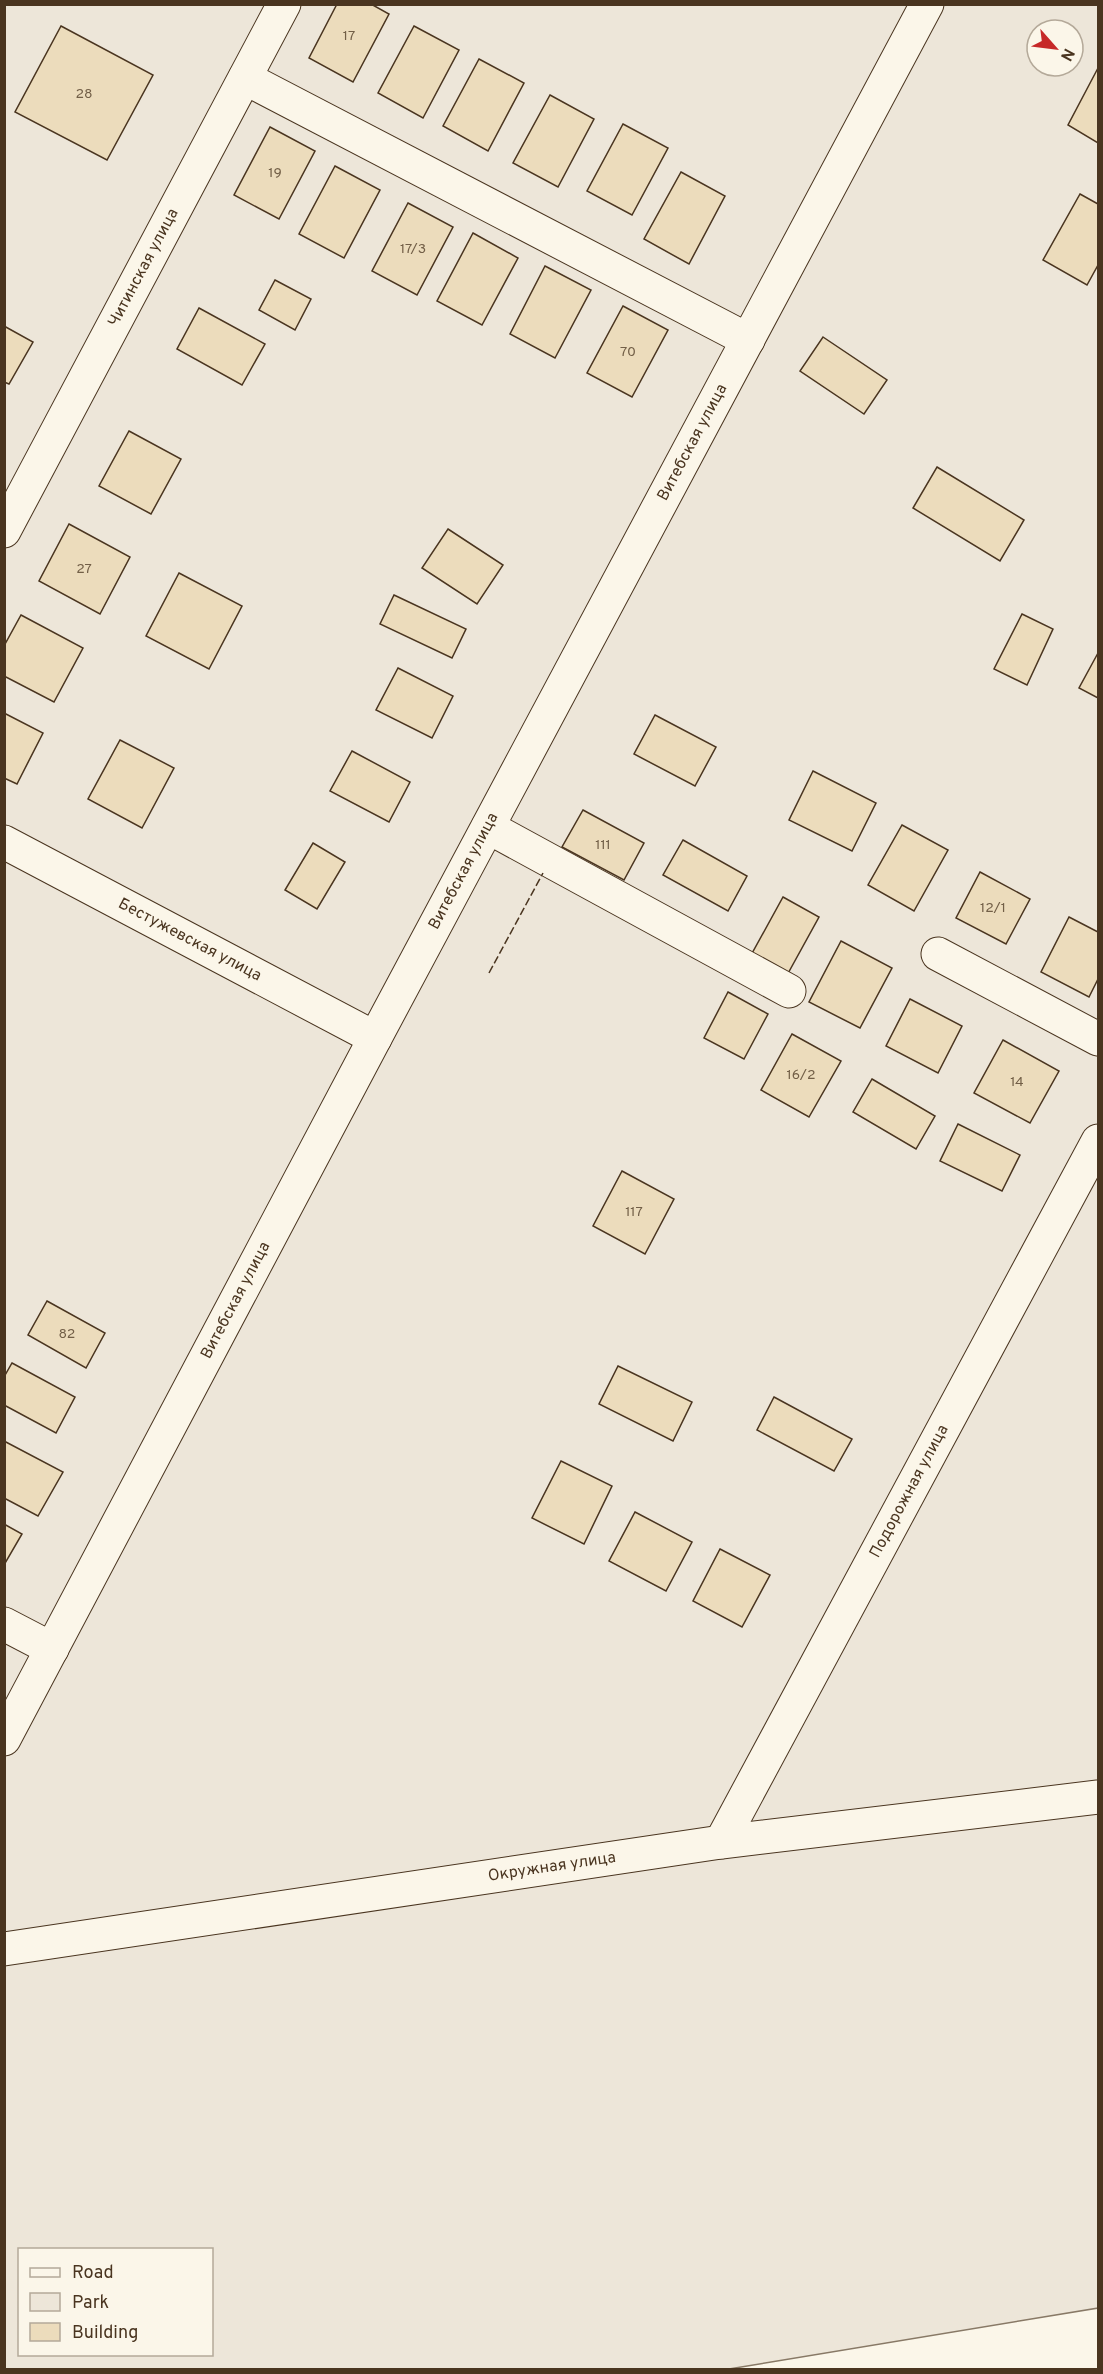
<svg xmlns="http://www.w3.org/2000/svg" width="1103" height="2374" font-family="Overpass,sans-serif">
	<rect width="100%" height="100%" fill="#fbf6e9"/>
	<path fill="#ede6d9" stroke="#887966" stroke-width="1.5" fill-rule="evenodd" d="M5,5H1098V2308L729,2369L5,2370ZM1037,30H1073V66H1037ZM20,2250H212V2354H20Z"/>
	<g fill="#ecdcbc" stroke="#4a3520" stroke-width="1.5">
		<path d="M337,4H371L389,14L353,82L309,58Z"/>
		<path d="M61,26L153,75L107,160L15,112Z"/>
		<path d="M414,26L459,50L423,118L378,93Z"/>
		<path d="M479,59L524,83L488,151L443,126Z"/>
		<path d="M1098,68V143L1068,125Z"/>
		<path d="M550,95L594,119L558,187L513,163Z"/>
		<path d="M623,124L668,148L632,215L587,191Z"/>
		<path d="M270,127L315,151L279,219L234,195Z"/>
		<path d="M335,166L380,190L344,258L299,234Z"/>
		<path d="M681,172L725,196L689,264L644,239Z"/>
		<path d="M1080,194L1098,204V265L1087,285L1043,260Z"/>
		<path d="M408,203L453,227L417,295L372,271Z"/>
		<path d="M473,233L518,258L482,325L437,301Z"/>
		<path d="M545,266L591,290L555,358L510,334Z"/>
		<path d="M275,280L311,299L295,330L259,310Z"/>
		<path d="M623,306L668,330L632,397L587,373Z"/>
		<path d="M199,308L265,344L242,385L177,349Z"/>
		<path d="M4,326L33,342L9,384L4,382Z"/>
		<path d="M823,337L887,380L864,414L800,371Z"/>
		<path d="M129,431L181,459L151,514L99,486Z"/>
		<path d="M937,467L1024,520L1000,561L913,508Z"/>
		<path d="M69,524L130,557L100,614L39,581Z"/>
		<path d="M448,529L503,565L477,604L422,568Z"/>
		<path d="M179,573L242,606L209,669L146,636Z"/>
		<path d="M394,595L466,629L452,658L380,624Z"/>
		<path d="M1022,614L1053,629L1027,685L994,669Z"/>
		<path d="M21,615L83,648L54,702L4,676V646Z"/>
		<path d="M1098,653V698L1079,688Z"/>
		<path d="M398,668L453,696L432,738L376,710Z"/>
		<path d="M4,713L43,733L17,784L4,778Z"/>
		<path d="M655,715L716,747L695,786L634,754Z"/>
		<path d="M120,740L174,768L142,828L88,799Z"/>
		<path d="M352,751L410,782L389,822L330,791Z"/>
		<path d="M813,771L876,803L852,851L789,820Z"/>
		<path d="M583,810L644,843L624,880L562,847Z"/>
		<path d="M902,825L948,850L914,911L868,885Z"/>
		<path d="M683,840L747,876L728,911L663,875Z"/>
		<path d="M313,843L345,862L317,909L285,890Z"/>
		<path d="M980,872L1030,899L1006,944L956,918Z"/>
		<path d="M783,897L819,917L786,977L750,957Z"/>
		<path d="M1069,917L1098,932V979L1089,997L1041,972Z"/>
		<path d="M841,941L892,968L860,1028L809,1002Z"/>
		<path d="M728,992L768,1014L744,1059L704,1038Z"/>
		<path d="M910,999L962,1026L938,1073L886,1046Z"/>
		<path d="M792,1034L841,1061L809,1117L761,1090Z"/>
		<path d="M1003,1040L1059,1071L1030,1123L974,1093Z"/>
		<path d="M872,1079L935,1116L916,1149L853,1112Z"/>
		<path d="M958,1124L1020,1155L1002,1191L940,1161Z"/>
		<path d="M622,1171L674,1199L645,1254L593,1226Z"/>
		<path d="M47,1301L105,1333L86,1368L28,1335Z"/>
		<path d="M12,1363L75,1397L56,1433L4,1405V1377Z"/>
		<path d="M618,1366L692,1402L673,1441L599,1404Z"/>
		<path d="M774,1397L852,1439L834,1471L757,1430Z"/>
		<path d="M4,1441L63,1472L38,1516L4,1498Z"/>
		<path d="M561,1461L612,1486L584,1544L532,1518Z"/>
		<path d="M635,1512L692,1542L666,1591L609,1561Z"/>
		<path d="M4,1524L22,1534L4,1565Z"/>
		<path d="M720,1549L770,1575L742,1627L693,1601Z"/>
	</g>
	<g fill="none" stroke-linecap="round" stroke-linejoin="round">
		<defs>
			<g id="minor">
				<path d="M245,78L748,340"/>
				<path id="s1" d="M4,531L284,4"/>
				<path d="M488,827L789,991"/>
				<path id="s2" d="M4,842L375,1038"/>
				<path d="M938,954L1098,1039"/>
				<path d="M4,1624L52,1649"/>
				<path id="s3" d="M4,1739L375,1038L927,4"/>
				<path id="s4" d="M721,1842L1098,1141"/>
				<path id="s5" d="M4,1949L721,1842L1098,1797"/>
			</g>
		</defs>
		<use href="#minor" stroke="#4a3520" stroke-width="35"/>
		<use href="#minor" stroke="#fbf6e9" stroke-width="33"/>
		<path stroke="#4a3520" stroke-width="1.5" stroke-dasharray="8 3" stroke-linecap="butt" d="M489,973L543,873"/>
	</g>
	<g text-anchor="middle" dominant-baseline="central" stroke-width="4.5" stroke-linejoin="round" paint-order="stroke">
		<g font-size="14" fill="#725f47">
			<text x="349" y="36">17</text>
			<text x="84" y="94">28</text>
			<text x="275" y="173">19</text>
			<text x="413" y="249">17/3</text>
			<text x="628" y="352">70</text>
			<text x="84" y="569">27</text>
			<text x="603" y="845">111</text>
			<text x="993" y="908">12/1</text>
			<text x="801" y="1075">16/2</text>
			<text x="1017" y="1082">14</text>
			<text x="634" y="1212">117</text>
			<text x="67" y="1334">82</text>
		</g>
		<g font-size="16" fill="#4a3520" stroke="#fbf6e9">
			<text stroke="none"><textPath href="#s1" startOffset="298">Читинская улица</textPath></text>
			<text stroke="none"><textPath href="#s3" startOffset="1468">Витебская улица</textPath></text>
			<text stroke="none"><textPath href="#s3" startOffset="982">Витебская улица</textPath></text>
			<text stroke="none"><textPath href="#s2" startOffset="210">Бестужевская улица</textPath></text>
			<text stroke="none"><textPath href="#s3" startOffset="496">Витебская улица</textPath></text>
			<text stroke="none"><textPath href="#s4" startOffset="398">Подорожная улица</textPath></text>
			<text stroke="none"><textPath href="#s5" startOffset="554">Окружная улица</textPath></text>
		</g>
	</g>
	<rect width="1103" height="2374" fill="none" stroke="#4a3520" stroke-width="12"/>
	<rect x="18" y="2248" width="195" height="108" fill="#fbf6e9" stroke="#b4a999" stroke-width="1.5"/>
	<rect x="30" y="2268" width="30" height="9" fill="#fbf6e9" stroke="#b4a999" stroke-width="1.5"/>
	<text x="72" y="2278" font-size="18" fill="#4a3520">Road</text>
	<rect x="30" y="2293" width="30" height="18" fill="#ede6d9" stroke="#b4a999" stroke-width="1.5"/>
	<text x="72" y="2308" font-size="18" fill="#4a3520">Park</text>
	<rect x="30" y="2323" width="30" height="18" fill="#ecdcbc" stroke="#b4a999" stroke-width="1.5"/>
	<text x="72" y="2338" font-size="18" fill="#4a3520">Building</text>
	<g transform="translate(1055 48) rotate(118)"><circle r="28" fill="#fbf6e9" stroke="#b4a999" stroke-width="1.5"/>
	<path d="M0-4.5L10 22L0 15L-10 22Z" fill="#c62828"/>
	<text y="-9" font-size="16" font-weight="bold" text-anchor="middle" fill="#4a3520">N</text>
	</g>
</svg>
